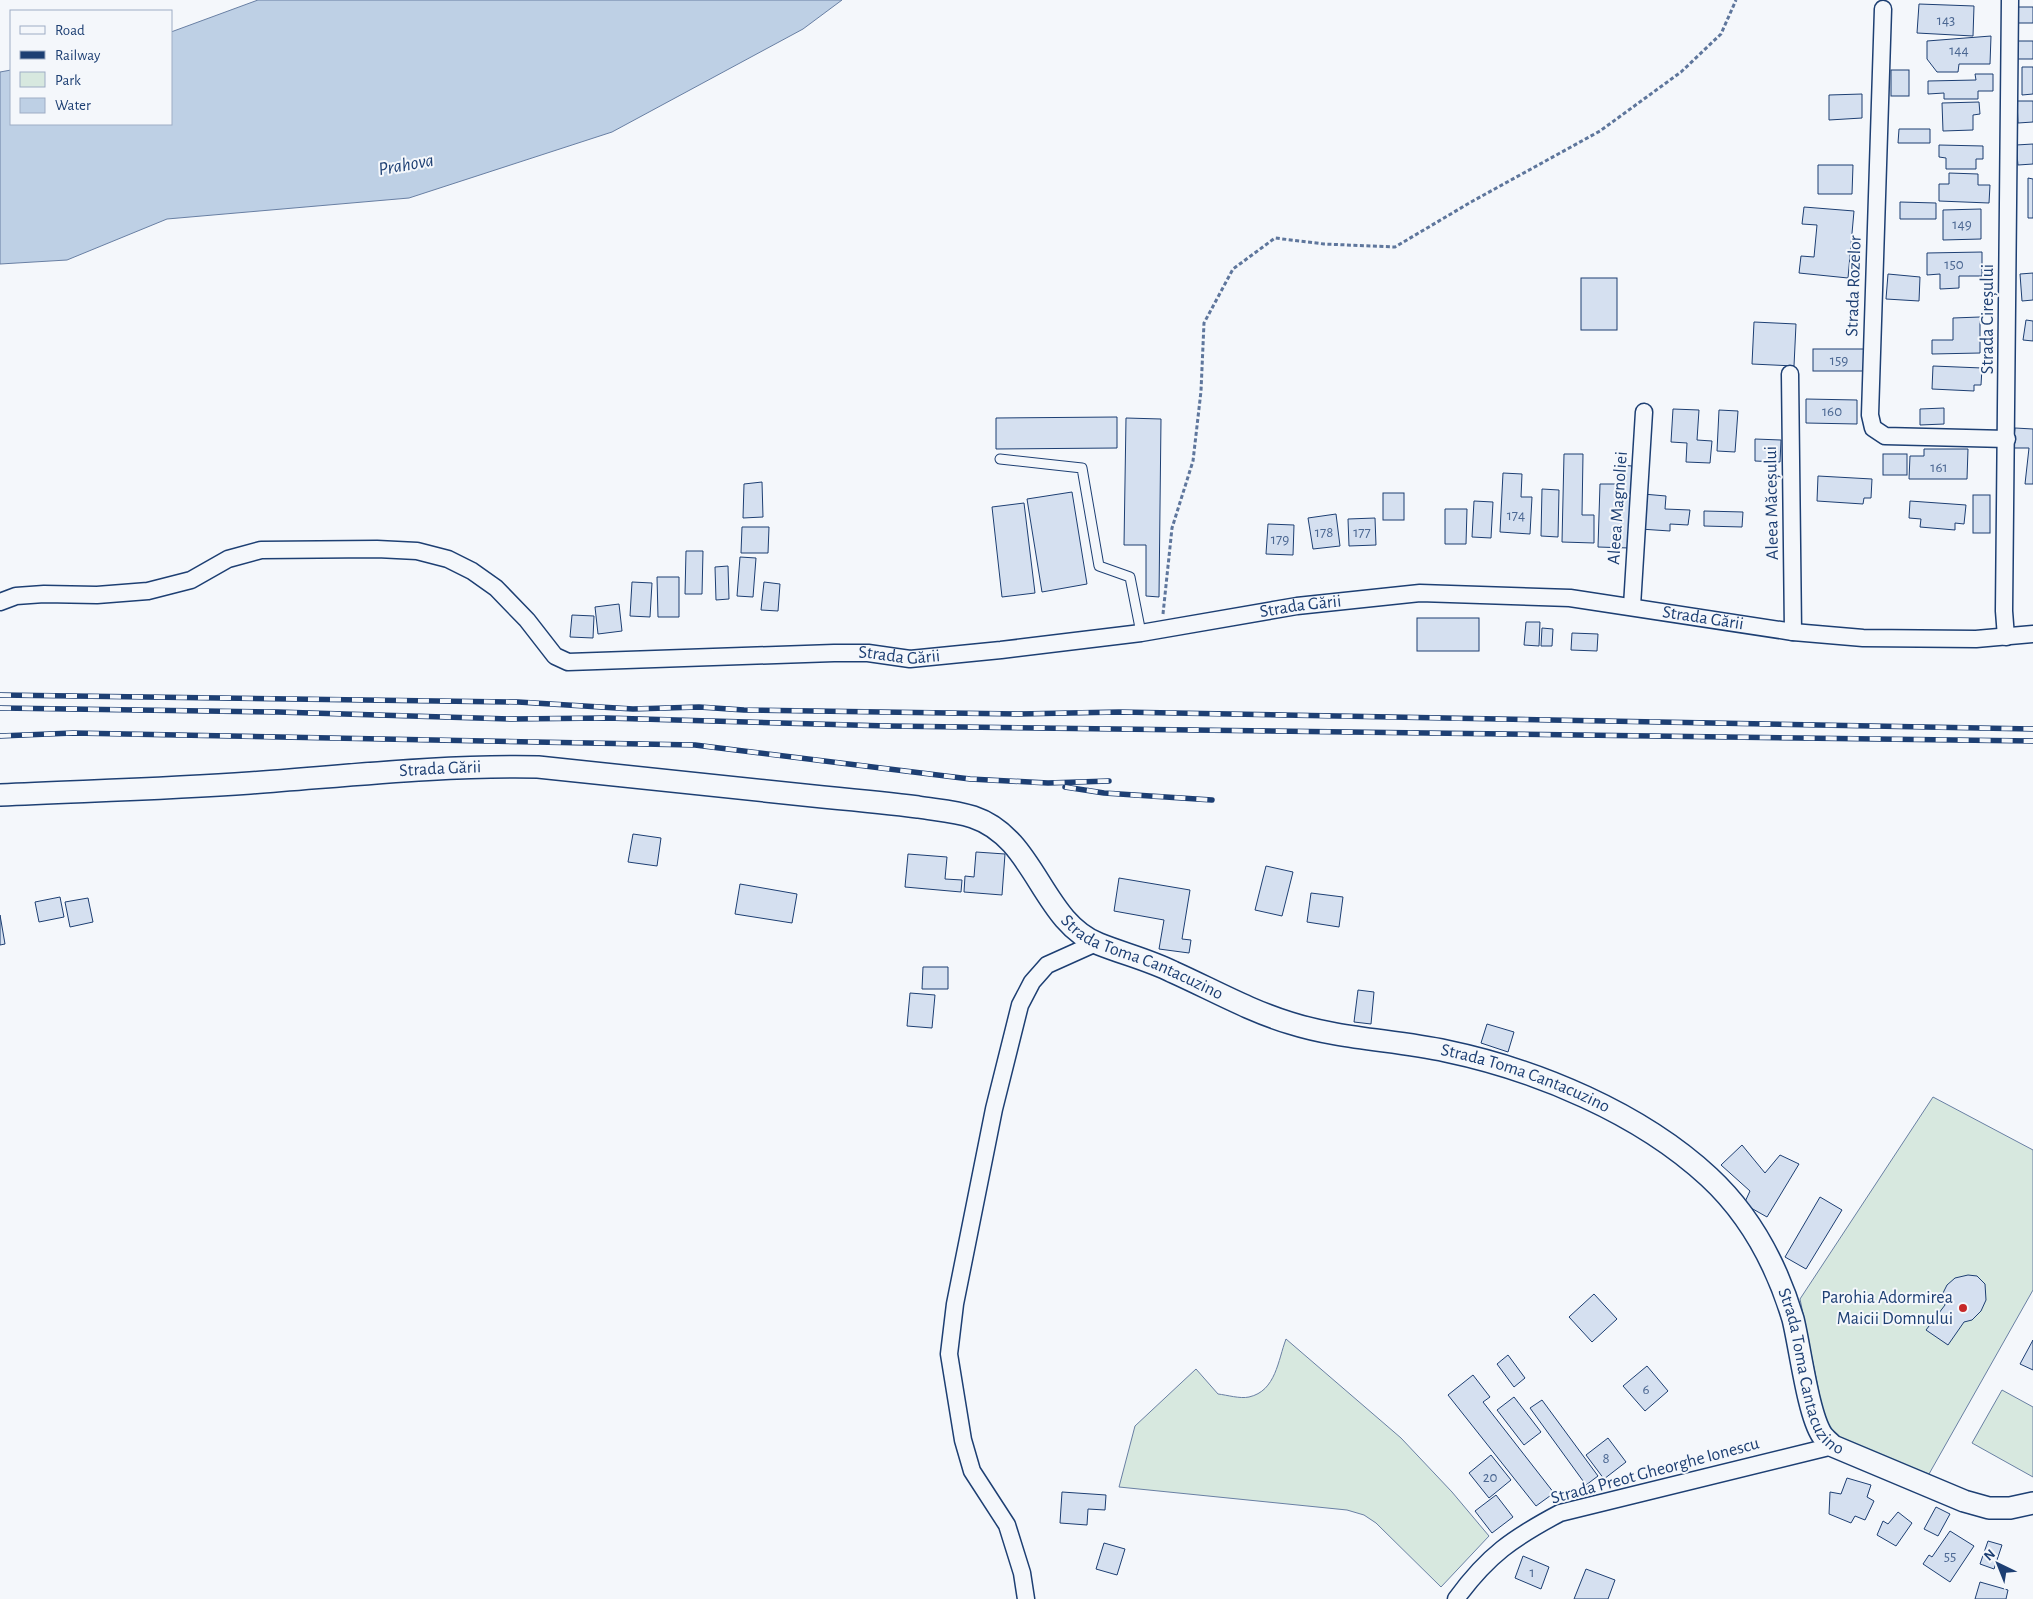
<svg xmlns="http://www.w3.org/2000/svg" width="2033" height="1599" font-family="'Alegreya Sans',sans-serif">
	<rect width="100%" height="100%" fill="#f4f7fb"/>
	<g fill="#d7e8df" stroke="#687fa3">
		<path d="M1933,1097L2033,1150V1290L1929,1474L1836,1440L1825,1422L1800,1299Z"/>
		<path d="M1286,1339L1401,1438L1452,1492L1489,1536L1441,1587L1376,1523L1364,1515L1347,1510L1119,1487L1135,1426L1196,1369L1218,1394C1227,1395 1240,1399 1249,1397C1276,1391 1278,1360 1286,1339Z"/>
		<path d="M2002,1390L2033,1407V1477L1972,1443Z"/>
	</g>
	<path fill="#bed0e5" stroke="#687fa3" d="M258,0H842L803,29L612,132L409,198L167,219L67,260L0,264V72L11,70V124H171V32Z"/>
	<g fill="#d5e0f0" stroke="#1d3f73">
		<path d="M1919,4L1974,6L1973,36L1917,33Z"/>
		<rect x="2015" y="7" width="18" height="16"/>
		<path d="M1991,36L1990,64H1959L1958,72H1937L1927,59V41Z"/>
		<rect x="2015" y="41" width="18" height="18"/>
		<path d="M2022,67H2033V94L2022,95Z"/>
		<rect x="1891" y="70" width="18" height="26"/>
		<path d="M1975,74H1993V91H1978V99H1944V93L1928,94V81L1976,80Z"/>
		<path d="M1862,94V118L1829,120V95Z"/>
		<path d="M2017,101H2033V122L2018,123Z"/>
		<path d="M1979,102L1980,114L1973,115V130L1943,131L1942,103Z"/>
		<path d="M1899,129H1930V143H1898Z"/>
		<path d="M2033,144V164L2018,165L2016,145Z"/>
		<path d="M1939,145L1983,146V159H1976V169H1946V158L1939,157Z"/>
		<path d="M1818,165H1853L1852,194H1818Z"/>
		<path d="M1949,173L1978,174V185H1990L1989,203L1939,201V184H1949Z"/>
		<path d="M2028,178L2033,179V218H2028Z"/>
		<path d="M1900,202L1936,203V219H1900Z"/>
		<path d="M1804,207L1854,211L1848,278L1799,273L1801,256L1814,257L1817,225L1802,224Z"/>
		<path d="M1981,209V239L1943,240V210Z"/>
		<path d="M1982,252V276H1959V288L1940,289V274L1927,275V253Z"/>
		<path d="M2033,273V300L2022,301L2020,274Z"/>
		<path d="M1888,274L1920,277L1919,301L1886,299Z"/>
		<rect x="1581" y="278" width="36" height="52"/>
		<path d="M1980,317V353L1932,354V340H1953V318Z"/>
		<path d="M2026,320L2033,321V341L2023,340Z"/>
		<path d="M1754,322L1796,324L1794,366L1752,364Z"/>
		<rect x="1813" y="349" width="51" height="22"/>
		<path d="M1933,366L1982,368L1981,385H1974V391L1932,389Z"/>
		<path d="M1806,399L1857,400V424L1806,423Z"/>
		<path d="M1944,408V424L1920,425V409Z"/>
		<path d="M1673,409L1699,410L1697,440L1712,441L1710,463L1686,462L1687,443L1671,442Z"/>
		<path d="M1719,410L1738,411L1735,452L1717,451Z"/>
		<path d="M1117,417V448L996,449V418Z"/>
		<path d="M1126,418L1161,419L1159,597L1146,596V545H1124Z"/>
		<path d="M2015,428L2033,429V484H2025L2029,448H2013Z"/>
		<path d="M1755,439L1781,440L1780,462L1755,461Z"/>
		<path d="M1924,449H1968L1967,479H1909L1910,456H1924Z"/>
		<path d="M1564,454H1583L1582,515H1594V543L1562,542Z"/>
		<rect x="1883" y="454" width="24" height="21"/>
		<path d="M1619,465L1632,466L1629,548L1598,547L1600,484H1619Z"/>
		<path d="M1503,473L1522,474L1521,497H1532L1530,534L1500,532Z"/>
		<path d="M1818,476L1872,479L1871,498H1864L1863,504L1817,501Z"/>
		<path d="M762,482L763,517L743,518L744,484Z"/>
		<path d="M1542,489L1559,490L1558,537L1541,536Z"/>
		<path d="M1072,492L1087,584L1042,592L1027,499Z"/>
		<rect x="1383" y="493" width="21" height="27"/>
		<path d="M1643,494L1666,496L1665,509L1690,510L1688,525L1670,524V531L1640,529Z"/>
		<rect x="1973" y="495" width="17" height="38"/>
		<path d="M1474,501L1493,502L1491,538L1472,537Z"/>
		<path d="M1910,501L1966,505L1964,524L1955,523V530L1920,527L1921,519L1909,518Z"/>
		<path d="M1024,503L1035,593L1002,597L992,507Z"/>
		<path d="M1445,509H1467L1466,544H1445Z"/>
		<path d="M1704,511L1743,512L1742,527L1704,526Z"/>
		<path d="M1336,514L1340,546L1313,549L1308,518Z"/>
		<path d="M1375,518L1376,545L1349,546L1348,519Z"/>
		<path d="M1268,524L1294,525L1293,555L1266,554Z"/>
		<path d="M742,527H769L768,553H741Z"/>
		<path d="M686,551H703L702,594H685Z"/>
		<path d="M740,557L756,558L753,597L737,596Z"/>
		<path d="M728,566L729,599L716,600L715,567Z"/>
		<path d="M657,577H679V617H658Z"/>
		<path d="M632,582L652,583L650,617L630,616Z"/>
		<path d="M764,582L780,584L778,611L761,610Z"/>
		<path d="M619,604L622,631L598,634L595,607Z"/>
		<path d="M572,615L594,616L593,638L570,637Z"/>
		<rect x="1417" y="618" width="62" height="33"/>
		<path d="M1526,622H1540L1539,646L1524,645Z"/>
		<path d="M1542,628L1553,629L1552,646H1541Z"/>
		<path d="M1572,633L1598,634L1597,651L1571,650Z"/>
		<path d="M633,834L661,838L657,866L628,862Z"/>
		<path d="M976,852L1005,854L1002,895L964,892L965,876L974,877Z"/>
		<path d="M908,854L947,857L945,879L962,880L961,892L905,887Z"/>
		<path d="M1266,866L1293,872L1282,916L1255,910Z"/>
		<path d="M1119,878L1190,890L1182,939L1191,940L1189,953L1159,949L1164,920L1114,911Z"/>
		<path d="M740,884L797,894L792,923L735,914Z"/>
		<path d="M1311,893L1343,897L1339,927L1307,922Z"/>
		<path d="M60,897L64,917L39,922L35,902Z"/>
		<path d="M88,898L93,922L70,927L65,902Z"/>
		<path d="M0,915L5,944L0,945Z"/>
		<path d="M923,967H948V989H922Z"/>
		<path d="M1358,990L1374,992L1371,1024L1354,1022Z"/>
		<path d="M910,993L935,995L932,1028L907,1026Z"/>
		<path d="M1487,1024L1514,1032L1508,1052L1481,1043Z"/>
		<path d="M1742,1145L1765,1173L1780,1155L1799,1164L1767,1217L1744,1204L1750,1191L1721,1165Z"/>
		<path d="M1820,1197L1842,1210L1806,1269L1785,1257Z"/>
		<path d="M1968,1275L1977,1276L1985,1284L1986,1300L1981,1311L1972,1320L1964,1322L1948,1345L1926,1330L1945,1305L1943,1293L1947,1285L1955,1278Z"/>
		<path d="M1594,1294L1617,1319L1592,1342L1569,1317Z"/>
		<path d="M2033,1340V1370L2020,1364Z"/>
		<path d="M1508,1355L1525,1378L1514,1387L1497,1364Z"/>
		<path d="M1647,1366L1668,1391L1645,1411L1623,1386Z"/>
		<path d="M1473,1375L1490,1397L1483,1402L1554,1493L1536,1506L1448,1395Z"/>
		<path d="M1514,1397L1541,1432L1524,1445L1497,1410Z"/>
		<path d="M1542,1400L1598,1476L1586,1485L1530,1408Z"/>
		<path d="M1608,1438L1626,1462L1604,1479L1586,1455Z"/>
		<path d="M1491,1455L1511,1480L1489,1498L1469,1473Z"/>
		<path d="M1847,1478L1871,1485L1867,1497L1874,1501L1865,1520L1855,1516L1851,1523L1829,1514L1830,1492L1841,1494Z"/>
		<path d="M1062,1492L1106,1495L1105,1510L1088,1509L1087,1525L1060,1523Z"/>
		<path d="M1496,1495L1513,1517L1492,1533L1475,1511Z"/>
		<path d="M1936,1507L1950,1514L1938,1536L1924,1529Z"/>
		<path d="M1898,1512L1912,1523L1896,1546L1877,1535L1883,1521L1888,1524Z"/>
		<path d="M1950,1531L1974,1546L1950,1582L1923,1564L1929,1555L1932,1557Z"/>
		<path d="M1988,1541L2002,1545L1994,1569L1980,1564Z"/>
		<path d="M1104,1543L1125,1549L1117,1575L1096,1569Z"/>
		<path d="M1523,1556L1549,1567L1541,1589L1515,1578Z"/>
		<path d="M1586,1569L1615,1580L1608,1599H1574Z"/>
		<path d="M1980,1582L2008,1590L2006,1599H1975Z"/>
	</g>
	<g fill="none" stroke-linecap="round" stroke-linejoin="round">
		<defs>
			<path id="service" d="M1000,459L1082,468L1099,566L1130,577L1141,633"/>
			<g id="minor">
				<path d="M1883,9L1870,415L1873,428L1885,436L2007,439"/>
				<path d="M1790,374L1793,632"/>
				<path id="s1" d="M0,602L16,596L44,594L97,595L148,591L191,580L228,559L261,550L377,549L417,551L448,559L472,571L496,588L527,620L555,656L568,662L834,653H868L910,659L1001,650L1141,633L1297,606L1420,593L1570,598L1793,632L1863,638L1976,639L2033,634"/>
				<path d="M1632,606L1644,412"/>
				<path d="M2006,637L2004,611L2010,0"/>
				<path d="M1026,1599L1022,1573L1007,1525L972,1471L963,1440L949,1354L955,1304L994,1109L1020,1005L1032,982L1047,965L1096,943"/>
				<path d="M1456,1599C1488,1555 1513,1538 1560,1513L1833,1446"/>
			</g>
			<g id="tertiary">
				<path id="s2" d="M0,795C83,791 167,789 250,783C346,776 442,765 538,767C633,777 728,787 823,797C855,800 887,803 918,807C936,810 955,811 973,817C1036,838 1041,921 1099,944C1124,954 1149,960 1173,972C1211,989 1250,1011 1290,1023C1340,1039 1395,1040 1446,1051C1537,1070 1640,1113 1709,1177C1750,1215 1777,1266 1793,1319C1800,1347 1808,1414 1822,1435C1825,1439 1829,1442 1833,1446L1964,1501L1989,1508H2010L2033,1503"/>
			</g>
		</defs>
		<use href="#service" stroke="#1d3f73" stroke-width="11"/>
		<use href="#minor" stroke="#1d3f73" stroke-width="19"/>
		<use href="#tertiary" stroke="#1d3f73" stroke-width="24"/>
		<path stroke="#5e769c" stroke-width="3" stroke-dasharray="4 2.5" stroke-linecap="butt" d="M1163,614L1172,528L1193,461L1201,391L1204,323L1233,269L1275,238L1324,244L1395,247L1471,202L1600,131L1681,72L1721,34L1736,0"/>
		<use href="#service" stroke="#f4f7fb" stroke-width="9"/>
		<use href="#minor" stroke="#f4f7fb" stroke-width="16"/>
		<use href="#tertiary" stroke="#f4f7fb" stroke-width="21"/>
		<defs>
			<g id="rail">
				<path d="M0,695L518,702L633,709L699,707L744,710L1019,714L1119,712L2033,729"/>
				<path d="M0,708L278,712L512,719L606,718L888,726L2033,741"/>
				<path d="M0,736L73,733L695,745L970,779L1048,783L1109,781"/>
				<path d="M1065,787L1104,793L1212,800"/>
			</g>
		</defs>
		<use href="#rail" stroke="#1d3f73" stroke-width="5.5"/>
		<use href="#rail" stroke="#f4f7fb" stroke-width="4" stroke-dasharray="11" stroke-linecap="butt"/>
	</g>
	<circle fill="#c62828" stroke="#f4f7fb" stroke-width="2" cx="1963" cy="1308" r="5"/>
	<g text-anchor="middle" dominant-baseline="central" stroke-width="4" stroke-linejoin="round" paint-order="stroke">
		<g font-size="15" fill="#4b6792">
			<text x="1946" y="20">143</text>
			<text x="1959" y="50">144</text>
			<text x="1962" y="224">149</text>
			<text x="1954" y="264">150</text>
			<text x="1839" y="360">159</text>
			<text x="1832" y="411">160</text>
			<text x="1939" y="467">161</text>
			<text x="1516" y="515">174</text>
			<text x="1324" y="532">178</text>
			<text x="1362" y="532">177</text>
			<text x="1280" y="539">179</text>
			<text x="1646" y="1389">6</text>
			<text x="1606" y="1458">8</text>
			<text x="1490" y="1477">20</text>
			<text x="1950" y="1556">55</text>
			<text x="1532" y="1572">1</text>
		</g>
		<g font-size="18" fill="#1d3f73" stroke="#f4f7fb">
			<text transform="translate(1854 286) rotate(-88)">Strada Rozelor</text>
			<text transform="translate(1988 319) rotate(-90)">Strada Cireșului</text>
			<text transform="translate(1772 503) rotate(-91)">Aleea Măceșului</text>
			<text transform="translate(1618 508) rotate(-86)">Aleea Magnoliei</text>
			<text stroke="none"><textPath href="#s1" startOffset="1356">Strada Gării</textPath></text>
			<text stroke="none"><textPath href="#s1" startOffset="1761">Strada Gării</textPath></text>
			<text stroke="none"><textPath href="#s1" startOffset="951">Strada Gării</textPath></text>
			<text stroke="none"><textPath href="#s2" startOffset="441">Strada Gării</textPath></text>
			<text stroke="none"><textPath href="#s2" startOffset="1204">Strada Toma Cantacuzino</textPath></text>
			<text stroke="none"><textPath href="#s2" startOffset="1609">Strada Toma Cantacuzino</textPath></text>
			<text stroke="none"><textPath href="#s2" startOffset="2044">Strada Toma Cantacuzino</textPath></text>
			<text transform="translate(1655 1471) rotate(-15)">Strada Preot Gheorghe Ionescu</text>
		</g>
		<g font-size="18" fill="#1d3f73" stroke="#f4f7fb" text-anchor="end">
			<text x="1953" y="1298">Parohia Adormirea<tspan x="1953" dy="21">Maicii Domnului</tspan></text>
		</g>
		<g font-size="19" font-style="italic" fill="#1d3f73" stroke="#f4f7fb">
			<text transform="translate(406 165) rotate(-10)">Prahova</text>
		</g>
	</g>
	<rect x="10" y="10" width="162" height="115" fill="#f4f7fb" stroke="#9eadc5"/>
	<rect x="20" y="26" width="25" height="8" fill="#f4f7fb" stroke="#9eadc5"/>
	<text x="55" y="35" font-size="15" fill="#1d3f73">Road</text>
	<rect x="20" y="51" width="25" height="8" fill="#1d3f73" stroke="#9eadc5"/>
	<text x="55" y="60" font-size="15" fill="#1d3f73">Railway</text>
	<rect x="20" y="72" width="25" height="15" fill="#d7e8df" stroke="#9eadc5"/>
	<text x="55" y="85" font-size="15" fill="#1d3f73">Park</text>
	<rect x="20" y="98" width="25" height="15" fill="#bed0e5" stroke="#9eadc5"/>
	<text x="55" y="110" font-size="15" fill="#1d3f73">Water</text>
	<g transform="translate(1998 1564) rotate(317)" stroke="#f4f7fb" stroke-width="4" paint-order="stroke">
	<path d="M0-4L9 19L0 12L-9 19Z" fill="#1d3f73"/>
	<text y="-8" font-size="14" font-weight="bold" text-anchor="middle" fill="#1d3f73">N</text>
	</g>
</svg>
